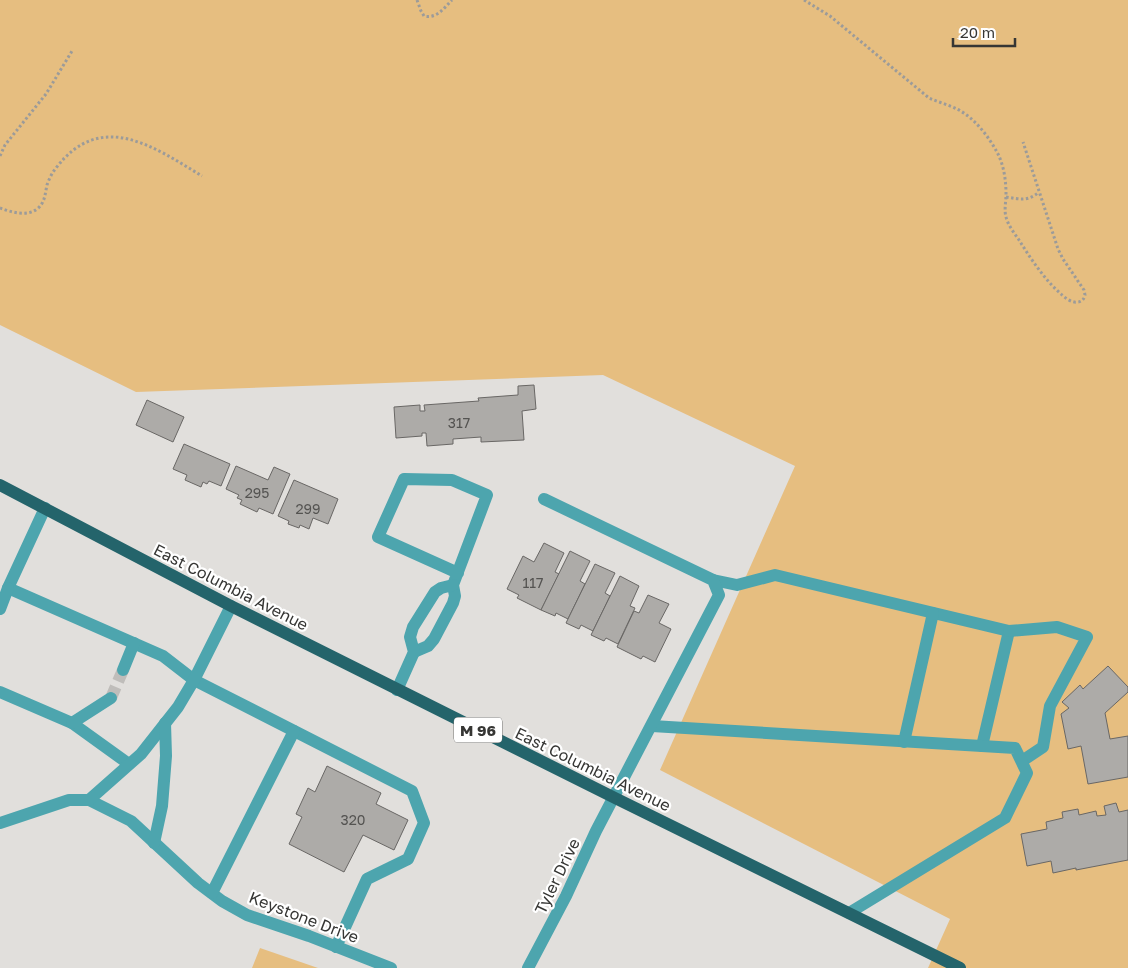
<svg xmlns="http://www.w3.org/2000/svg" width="1128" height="968" font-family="'Golos Text',sans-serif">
	<rect width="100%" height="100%" fill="#e1dfdc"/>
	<g fill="#e6be80">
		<path d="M0,0H1128V968H928L950,919L660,770L795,466L603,375L136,392L0,325Z"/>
		<path d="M260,948L318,968H252Z"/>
	</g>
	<g fill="#adaba8" stroke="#696765">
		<path d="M534,385L536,409L522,411L524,440L481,442V437L453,439V444L427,446L426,433H422V436L396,438L394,407L420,405V411H425L424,405L479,401L478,398L518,395V386Z"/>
		<path d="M147,400L184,417L173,442L136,425Z"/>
		<path d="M184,444L230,464L221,486L209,481L207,484L203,482L201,487L185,480L187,475L173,469Z"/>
		<path d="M236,466L268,480L274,467L290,474L273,514L259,508L257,512L240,504L242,500L237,498L239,495L226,489Z"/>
		<path d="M294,480L338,499L328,524L313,518L309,529L300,525L299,528L288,524L289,521L278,516Z"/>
		<path d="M544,543L564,553L555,572L559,574L541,610L517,598L519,595L507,589L523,556L534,562Z"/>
		<path d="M570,551L590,561L580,581L585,584L568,619L556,613L555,616L541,610Z"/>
		<path d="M595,564L615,573L605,593L610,596L593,631L581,625L579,629L566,623Z"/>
		<path d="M620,576L639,586L630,606L635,608L618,644L606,638L604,641L591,635Z"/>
		<path d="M648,595L669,604L659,623L671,629L655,662L643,656L641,659L617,647L634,611L639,613Z"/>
		<path d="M1108,666L1128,687V692L1105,713L1110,739L1128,736V777L1088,784L1081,746L1068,749L1061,714L1069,708L1062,702L1080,685L1083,689Z"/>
		<path d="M327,766L381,793L376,804L408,820L394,850L363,835L344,872L289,844L302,817L296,814L308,788L315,792Z"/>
		<path d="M1116,803L1119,812L1128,810V860L1076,870V868L1053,873L1051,861L1027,866L1021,834L1047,829L1046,822L1063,818L1062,812L1078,809L1079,815L1096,811L1097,816L1106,815L1104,806Z"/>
	</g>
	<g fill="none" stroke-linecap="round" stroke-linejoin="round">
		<path stroke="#bfbdba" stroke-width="12" stroke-dasharray="12 6" stroke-linecap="butt" d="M111,698L123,670"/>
		<g stroke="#9c9b99" stroke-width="3" stroke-dasharray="2.5 2.5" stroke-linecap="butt">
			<path d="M417,0L421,11L424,16C437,19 444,8 452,0"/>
			<path d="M804,0L830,16L929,98C938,102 949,105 957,109C975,118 989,137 998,154C1004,166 1006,181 1006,194C1006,202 1004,210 1006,217C1008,225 1014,233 1019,240C1031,259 1044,279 1061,294C1065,298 1072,303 1077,302C1082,302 1084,299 1085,295L1084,290L1063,259L1058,249L1023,142"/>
			<path d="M0,156L5,145L46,94L72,51"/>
			<path d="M1006,197C1019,199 1028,202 1039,192"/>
			<path d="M0,208C11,212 27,217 37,209C45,203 45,194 47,185C49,179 52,173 56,168C101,109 154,147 202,176"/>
		</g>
		<g stroke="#4da5ae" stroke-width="12">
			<path d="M45,508L8,588L163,656L194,680L412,791L424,823L408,859L367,879L336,947"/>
			<path d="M713,580L737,585L775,575L1009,631L982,746"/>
			<path d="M0,609L8,588"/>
			<path d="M1009,631L1057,627L1087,637L1050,706L1043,747L1022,761"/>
			<path d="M414,652L428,646L434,639L453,603L455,596L453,585L487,495L452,480L404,479L378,537L458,573"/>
			<path d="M123,670L134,643"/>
			<path d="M397,690L414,652L410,637L413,627L435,592L441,588L453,585"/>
			<path d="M0,692L72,723L129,764"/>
			<path d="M72,723L111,698"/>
			<path d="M652,726L1015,748L1027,773L1005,818L849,913"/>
			<path d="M904,742L933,613"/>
			<path d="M89,800L131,821L198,883L222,901L247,915L309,936L391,968"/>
			<path d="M0,823L69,800H89L141,754L178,707L194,680L231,606"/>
			<path d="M154,843L162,806L166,756L165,723"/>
			<path d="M212,893L294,731"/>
			<path d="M528,968L566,896L596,831L719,595L713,580L544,499"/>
		</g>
		<path stroke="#24646b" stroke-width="12" d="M0,485L231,606L615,798L960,968"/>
	</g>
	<g text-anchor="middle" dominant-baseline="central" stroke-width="4.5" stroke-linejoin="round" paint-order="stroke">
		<g font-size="14" fill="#545351">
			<text x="459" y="422">317</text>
			<text x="257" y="492">295</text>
			<text x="308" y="508">299</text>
			<text x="533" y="582">117</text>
			<text x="353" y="819">320</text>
		</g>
		<rect fill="#fff" stroke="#727271" stroke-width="1" x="454" y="717.5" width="48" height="25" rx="4"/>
		<g font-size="15" font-weight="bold" fill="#363634">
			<text x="478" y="730">M 96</text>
		</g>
		<g font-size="16" fill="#363634" stroke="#fff">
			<text transform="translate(231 587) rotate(27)">East Columbia Avenue</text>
			<text transform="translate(593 769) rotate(26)">East Columbia Avenue</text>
			<text transform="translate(557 876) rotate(-64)">Tyler Drive</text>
			<text transform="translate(304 917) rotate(21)">Keystone Drive</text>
		</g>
	</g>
	<path d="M953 38v8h62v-8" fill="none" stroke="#363634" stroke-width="2.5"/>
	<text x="960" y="38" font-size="15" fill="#363634" stroke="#ffffff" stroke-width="4" paint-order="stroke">20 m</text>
</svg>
